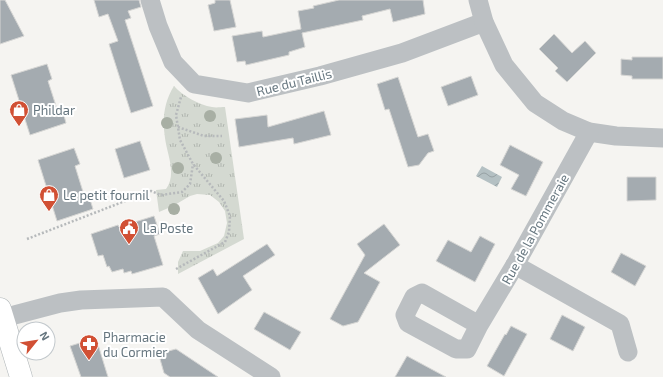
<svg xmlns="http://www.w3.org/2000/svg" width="663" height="377" font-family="'Exo 2',sans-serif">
	<defs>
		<pattern id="grass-tufts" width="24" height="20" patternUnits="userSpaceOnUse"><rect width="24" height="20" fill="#d4d9d1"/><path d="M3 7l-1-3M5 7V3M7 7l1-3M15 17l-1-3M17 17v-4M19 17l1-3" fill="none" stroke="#b0b5af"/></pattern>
		<pattern id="water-waves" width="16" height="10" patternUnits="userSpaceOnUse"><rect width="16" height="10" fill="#b4c0c3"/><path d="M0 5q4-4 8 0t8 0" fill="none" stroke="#96a1a4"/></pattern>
	</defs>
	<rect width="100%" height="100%" fill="#f5f4f1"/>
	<path fill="url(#grass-tufts)" d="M174,86C183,96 199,105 212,107C216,108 221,107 225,107L244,239L178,274V262L183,251H200L218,243L224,236L227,223L225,211L219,202L210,195L197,194L190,196L173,206L159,212L156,190L166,189C177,174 167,154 165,138C162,119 164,102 174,86Z"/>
	<path fill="url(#water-waves)" d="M482,166L502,177L497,187L476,176Z"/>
	<g fill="#a4abb0" stroke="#d6d6d4">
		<path d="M0,0H5L24,36L0,44Z"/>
		<path d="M94,0H139L141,7L128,11L131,18L125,20L153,106L131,113L109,44L118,41L108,14L99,17Z"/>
		<path d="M215,0H230L236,27L214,31L208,5L215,3Z"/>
		<path d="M339,0H423L425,14L393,22L390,9L362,16L363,20L302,33L305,47L289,52V55L246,65L245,61L237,62L232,36L262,31L263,37L301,29L298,11L314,8L313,6Z"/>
		<path d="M554,34L572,53L585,41L596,53L567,82L555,71L558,68L539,49Z"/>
		<path d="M632,57H663V79H632V76L621,75V59L632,60Z"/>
		<path d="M47,64L52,79L48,81L57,109L62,108L66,123L30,135L11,75Z"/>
		<path d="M471,76L478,95L448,106L441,87Z"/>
		<path d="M398,77L418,137L428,134L434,151L428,153L419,165L408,167L389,109L385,110L377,84Z"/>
		<path d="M324,111L331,135L294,144L293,138L239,147L235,119L267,115L268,127Z"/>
		<path d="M140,141L150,170L124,178L115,149Z"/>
		<path d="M510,145L543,162L526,196L511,189L519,175L500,165Z"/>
		<path d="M74,148L80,164L75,166L84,195L88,193L93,209L57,221L38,160Z"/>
		<path d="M627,177H656V200L627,201Z"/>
		<path d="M154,216L160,234L154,236L163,265L132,274L131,271L124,273L123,269L112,272L109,266L107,267L103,255L98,256L91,234L118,225L119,227Z"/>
		<path d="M384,224L400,245L364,273L380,282L358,322L343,326L330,319L365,255L357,244Z"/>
		<path d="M480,236L495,244L475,282L436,261L448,240L471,252Z"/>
		<path d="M267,244L275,255L243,276L252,290L218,314L198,278L213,269L217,276Z"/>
		<path d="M621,253L646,266L635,286L611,272Z"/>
		<path d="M264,312L301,332L290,350L254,329Z"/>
		<path d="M562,315L585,327L573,351L550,339Z"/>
		<path d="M511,326L527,334L504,376L487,366L505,334L506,335Z"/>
		<path d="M96,338L108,377H81L70,346Z"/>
		<path d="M176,349L218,377H170L164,373L160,359L165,352Z"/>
		<path d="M407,356L446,377H395Z"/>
	</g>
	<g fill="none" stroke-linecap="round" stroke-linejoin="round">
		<defs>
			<path id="secondary" d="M0,309L21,377"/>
		</defs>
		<use href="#secondary" stroke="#aeb4b7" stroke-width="23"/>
		<g stroke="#b6b9bb" stroke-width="2.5" stroke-dasharray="2 2" stroke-linecap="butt">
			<path d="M178,127L204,136H222"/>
			<path d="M27,239L151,191L161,195L182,192L190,184L193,164"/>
			<path d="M176,269L225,242L229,232L230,216L224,201L193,164L180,140L176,115L181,97"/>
		</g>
		<g stroke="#bcc0c3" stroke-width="19">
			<path d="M150,0L158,26L173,62L194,84L248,93L320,76L402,53L484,22"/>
			<path d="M478,0L484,22L504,65L535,103L563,121L589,132L616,136L663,138"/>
			<path d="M515,265L620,324L628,352"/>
			<path d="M3,318L60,303L81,300L163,297L198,330L271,377"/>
			<path d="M479,325L422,293L414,297L405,315L408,323L456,349H467L479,325L515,265L589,132"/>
		</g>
		<use href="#secondary" stroke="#fff" stroke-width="22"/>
	</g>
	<g fill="#a8afa4">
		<circle cx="210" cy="116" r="6"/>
		<circle cx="167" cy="123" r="6"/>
		<circle cx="216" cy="158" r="6"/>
		<circle cx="178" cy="168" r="6"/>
		<circle cx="174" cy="209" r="6"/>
	</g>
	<defs>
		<symbol id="shop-pin" viewBox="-11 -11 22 30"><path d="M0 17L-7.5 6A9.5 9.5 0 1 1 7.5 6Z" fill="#d15034" stroke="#fff"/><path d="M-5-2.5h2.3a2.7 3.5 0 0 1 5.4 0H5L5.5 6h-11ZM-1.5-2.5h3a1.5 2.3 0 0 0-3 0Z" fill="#fff"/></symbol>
		<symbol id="civic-pin" viewBox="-11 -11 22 30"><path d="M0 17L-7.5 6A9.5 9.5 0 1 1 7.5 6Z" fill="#d15034" stroke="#fff"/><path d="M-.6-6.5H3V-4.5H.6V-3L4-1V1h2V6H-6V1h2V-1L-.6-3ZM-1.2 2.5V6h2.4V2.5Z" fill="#fff"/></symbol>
		<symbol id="pharmacy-pin" viewBox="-11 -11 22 30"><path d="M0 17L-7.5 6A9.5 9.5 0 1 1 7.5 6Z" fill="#d15034" stroke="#fff"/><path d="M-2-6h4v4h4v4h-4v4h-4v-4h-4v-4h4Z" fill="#fff"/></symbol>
	</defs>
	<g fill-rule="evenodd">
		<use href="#shop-pin" x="8" y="99" width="22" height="30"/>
		<use href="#shop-pin" x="38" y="184" width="22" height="30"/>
		<use href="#civic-pin" x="118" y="217" width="22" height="30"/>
		<use href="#pharmacy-pin" x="78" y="333" width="22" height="30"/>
	</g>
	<g text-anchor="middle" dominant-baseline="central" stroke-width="4" stroke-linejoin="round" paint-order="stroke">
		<g font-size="13" fill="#66767f" stroke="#fff">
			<text transform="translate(294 82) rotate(-14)">Rue du Taillis</text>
			<text transform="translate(535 229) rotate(-61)">Rue de la Pommeraie</text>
		</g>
		<g font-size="13" fill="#66767f" stroke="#fff" text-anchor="start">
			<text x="33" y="110">Phildar</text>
			<text x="63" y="195">Le petit fournil</text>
			<text x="143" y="228">La Poste</text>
			<text x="103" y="337">Pharmacie<tspan x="103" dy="15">du Cormier</tspan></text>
		</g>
	</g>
	<g transform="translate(36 341) rotate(60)"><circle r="19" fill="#ffffff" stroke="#c2c8cc"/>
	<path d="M0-3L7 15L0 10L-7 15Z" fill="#d15034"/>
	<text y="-6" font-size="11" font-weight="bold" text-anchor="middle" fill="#66767f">N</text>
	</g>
</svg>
